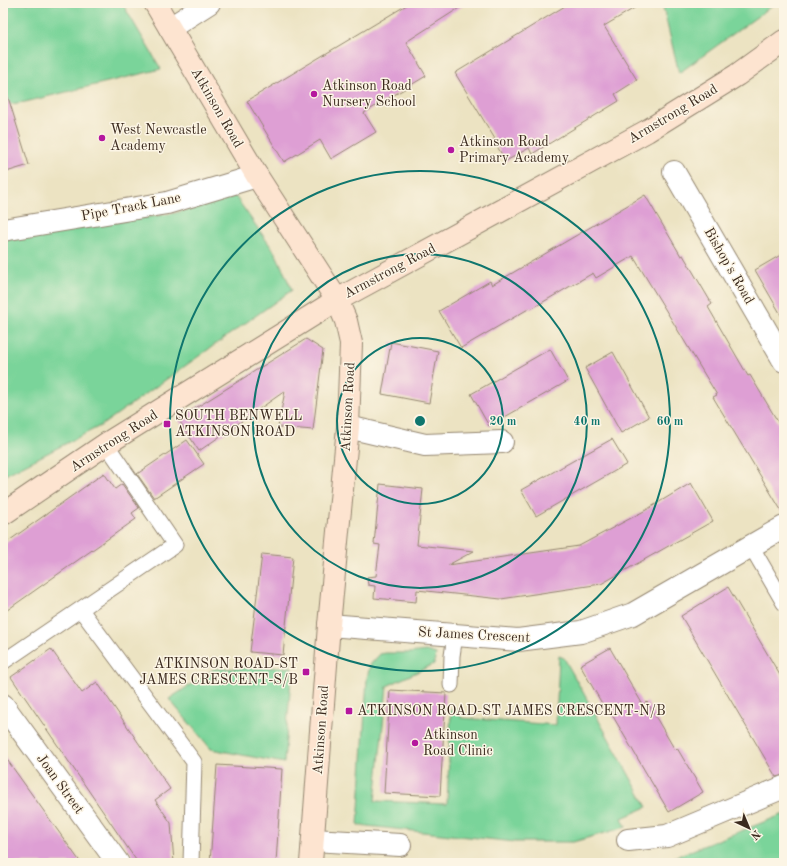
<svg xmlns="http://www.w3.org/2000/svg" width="787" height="866" font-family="'Old Standard TT',serif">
	<rect width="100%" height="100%" fill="#fcf5e5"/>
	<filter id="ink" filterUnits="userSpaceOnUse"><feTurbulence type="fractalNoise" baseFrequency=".025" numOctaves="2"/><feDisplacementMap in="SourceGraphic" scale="8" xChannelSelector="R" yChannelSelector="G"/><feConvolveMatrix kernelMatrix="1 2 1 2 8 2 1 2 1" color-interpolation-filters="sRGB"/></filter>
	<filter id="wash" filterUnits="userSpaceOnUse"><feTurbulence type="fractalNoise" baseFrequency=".012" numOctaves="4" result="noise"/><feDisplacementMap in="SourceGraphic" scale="16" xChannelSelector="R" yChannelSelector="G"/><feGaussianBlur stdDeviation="0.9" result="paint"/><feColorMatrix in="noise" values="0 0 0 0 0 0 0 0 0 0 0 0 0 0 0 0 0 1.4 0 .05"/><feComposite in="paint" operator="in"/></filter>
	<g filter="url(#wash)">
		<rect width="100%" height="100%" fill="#ece3c2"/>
		<g fill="#7ad49a" stroke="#5a7f5c">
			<path d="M3,3H122L161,69L25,102L3,105Z"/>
			<path d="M662,3H776L679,73Z"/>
			<path d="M235,196L276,254L292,290L102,425L3,476V239L175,213Z"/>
			<path d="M426,651L436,654L434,664L387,686L375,801L447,804L451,710H461V718L556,725L559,656L564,658L647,807L622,818L626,827L573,842H515L358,825L367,678L370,665L380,654L386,653H410Z"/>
			<path d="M292,667L284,763L211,749L169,699L214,669Z"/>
			<path d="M784,814V863H660Z"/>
		</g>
		<g id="blocks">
			<g fill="#de9fd4">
				<path d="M410,3H467L406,42L426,76L364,113L376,132L331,159L320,140L284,162L247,101Z"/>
				<path d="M570,3H643L604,26L637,80L615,94L619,101L532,154L529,148L506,161L493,140L495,139L455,73Z"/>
				<path d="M8,97L29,165L3,173V98Z"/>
				<path d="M645,195L681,256L683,255L712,304L708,307L748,376L750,375L784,432V515L713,397L717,395L633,256L596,278L593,273L531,309L530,308L461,348L439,311L490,281L492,285Z"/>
				<path d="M784,253V320L755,270Z"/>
				<path d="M306,339L323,350L313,430L278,427L285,391L199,451L178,419Z"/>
				<path d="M391,342L438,351L429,403L382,394Z"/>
				<path d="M550,349L568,381L489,426L471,394Z"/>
				<path d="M613,352L649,417L621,433L585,368Z"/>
				<path d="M612,439L627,464L536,516L521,490Z"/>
				<path d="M187,440L204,464L154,498L137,474Z"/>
				<path d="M104,473L115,489L122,484L139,508L132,513L136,519L3,613V545Z"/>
				<path d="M691,483L713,521L601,584L501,599L417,590L416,602L374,598L375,586L368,585L367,577L376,576L380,545L374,544L380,484L423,489L417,545L474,551L448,565L579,546L646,510Z"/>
				<path d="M262,554L293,557L283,655L250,652Z"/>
				<path d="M728,587L784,682V775L776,777L681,616Z"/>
				<path d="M610,648L643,705L647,702L675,750L677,748L703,792L669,812L611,713L608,714L580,665Z"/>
				<path d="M51,649L82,693L97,682L170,789L155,800L171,823L174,863H138L11,677Z"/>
				<path d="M390,690L446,693L440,796L384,793Z"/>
				<path d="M3,754L81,863H3Z"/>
				<path d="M217,765L282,769L276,863H210Z"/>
			</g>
		</g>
	</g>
	<g filter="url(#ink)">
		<use href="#blocks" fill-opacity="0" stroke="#948670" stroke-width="1"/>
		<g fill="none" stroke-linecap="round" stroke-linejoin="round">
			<defs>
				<g id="lane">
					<path d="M751,546L784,603"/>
					<path d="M81,610L194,762L191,863"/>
					<path d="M3,662L175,545L106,444"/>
					<path d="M451,685L452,656L455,635"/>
				</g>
				<g id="street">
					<path d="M170,28L209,3"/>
					<path d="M674,172L784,361"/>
					<path d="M3,230L167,203L257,176"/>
					<path d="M348,427L425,445L502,442"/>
					<path d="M329,625L518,640L581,632L633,614L784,527"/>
					<path d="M3,705L118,863"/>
					<path d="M313,840L400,845"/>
					<path d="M628,840L667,836L784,787"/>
				</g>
				<g id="secondary">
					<path d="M155,3L257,176L337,300L346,321L351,343L348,427L329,625L311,863"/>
					<path d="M3,514L106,444L337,300L647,131L737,75L784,41"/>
				</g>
			</defs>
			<use href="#lane" stroke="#948670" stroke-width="17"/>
			<use href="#street" stroke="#948670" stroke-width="24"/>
			<use href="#secondary" stroke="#948670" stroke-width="24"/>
			<use href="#lane" stroke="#fff" stroke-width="15"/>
			<use href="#street" stroke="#fff" stroke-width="22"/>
			<use href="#secondary" stroke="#fde4d0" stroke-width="22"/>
		</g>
	</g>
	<g fill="none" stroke="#0f766e" stroke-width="2">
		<circle cx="420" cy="421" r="83"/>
		<circle cx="420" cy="421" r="167"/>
		<circle cx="420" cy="421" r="250"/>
	</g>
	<g fill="#b5179e" stroke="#fcf5e5" stroke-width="1.5">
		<circle cx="314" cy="94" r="4"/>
		<circle cx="102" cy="138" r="4"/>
		<circle cx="451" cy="150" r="4"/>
		<rect x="163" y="420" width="8" height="8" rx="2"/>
		<rect x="302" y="668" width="8" height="8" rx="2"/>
		<rect x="345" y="707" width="8" height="8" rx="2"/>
		<circle cx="415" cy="743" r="4"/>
	</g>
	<g text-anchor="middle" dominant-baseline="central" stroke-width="3" stroke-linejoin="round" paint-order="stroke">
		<g font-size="14" fill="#3b2a1e" stroke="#fcf5e5" text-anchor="start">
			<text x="322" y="86">Atkinson Road<tspan x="322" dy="16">Nursery School</tspan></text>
			<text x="110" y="130">West Newcastle<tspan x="110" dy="16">Academy</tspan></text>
			<text x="459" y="142">Atkinson Road<tspan x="459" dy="16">Primary Academy</tspan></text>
			<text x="175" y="416">SOUTH BENWELL<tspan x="175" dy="16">ATKINSON ROAD</tspan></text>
			<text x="298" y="664" text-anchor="end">ATKINSON ROAD-ST<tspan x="298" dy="16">JAMES CRESCENT-S/B</tspan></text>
			<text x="357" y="711">ATKINSON ROAD-ST JAMES CRESCENT-N/B</text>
			<text x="423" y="735">Atkinson<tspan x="423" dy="16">Road Clinic</tspan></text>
		</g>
		<g font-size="14" fill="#3b2a1e" stroke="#fcf5e5">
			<text transform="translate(217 108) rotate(60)">Atkinson Road</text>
			<text transform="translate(673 114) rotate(-31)">Armstrong Road</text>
			<text transform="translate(131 207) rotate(-11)">Pipe Track Lane</text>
			<text transform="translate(729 266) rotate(60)">Bishop's Road</text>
			<text transform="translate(390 271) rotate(-28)">Armstrong Road</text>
			<text transform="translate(348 407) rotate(-87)">Atkinson Road</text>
			<text transform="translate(114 441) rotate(-33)">Armstrong Road</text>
			<text transform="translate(474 635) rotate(3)">St James Crescent</text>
			<text transform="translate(321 730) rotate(-86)">Atkinson Road</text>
			<text transform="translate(60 784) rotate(54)">Joan Street</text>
		</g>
	</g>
	<circle cx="420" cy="421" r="6" fill="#0f766e" stroke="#fcf5e5" stroke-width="2"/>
	<g font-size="12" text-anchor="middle" font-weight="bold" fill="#0f766e" stroke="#fcf5e5" stroke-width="3" stroke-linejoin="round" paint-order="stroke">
		<text x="503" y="425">20 m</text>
		<text x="587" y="425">40 m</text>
		<text x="670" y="425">60 m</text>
	</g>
	<rect width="787" height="866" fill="none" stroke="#fcf5e5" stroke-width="16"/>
	<g transform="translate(749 828) rotate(136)" stroke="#fcf5e5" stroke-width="3" paint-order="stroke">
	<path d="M0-3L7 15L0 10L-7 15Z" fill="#3b2a1e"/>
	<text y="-6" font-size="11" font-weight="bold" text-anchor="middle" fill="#3b2a1e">N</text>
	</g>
</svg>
